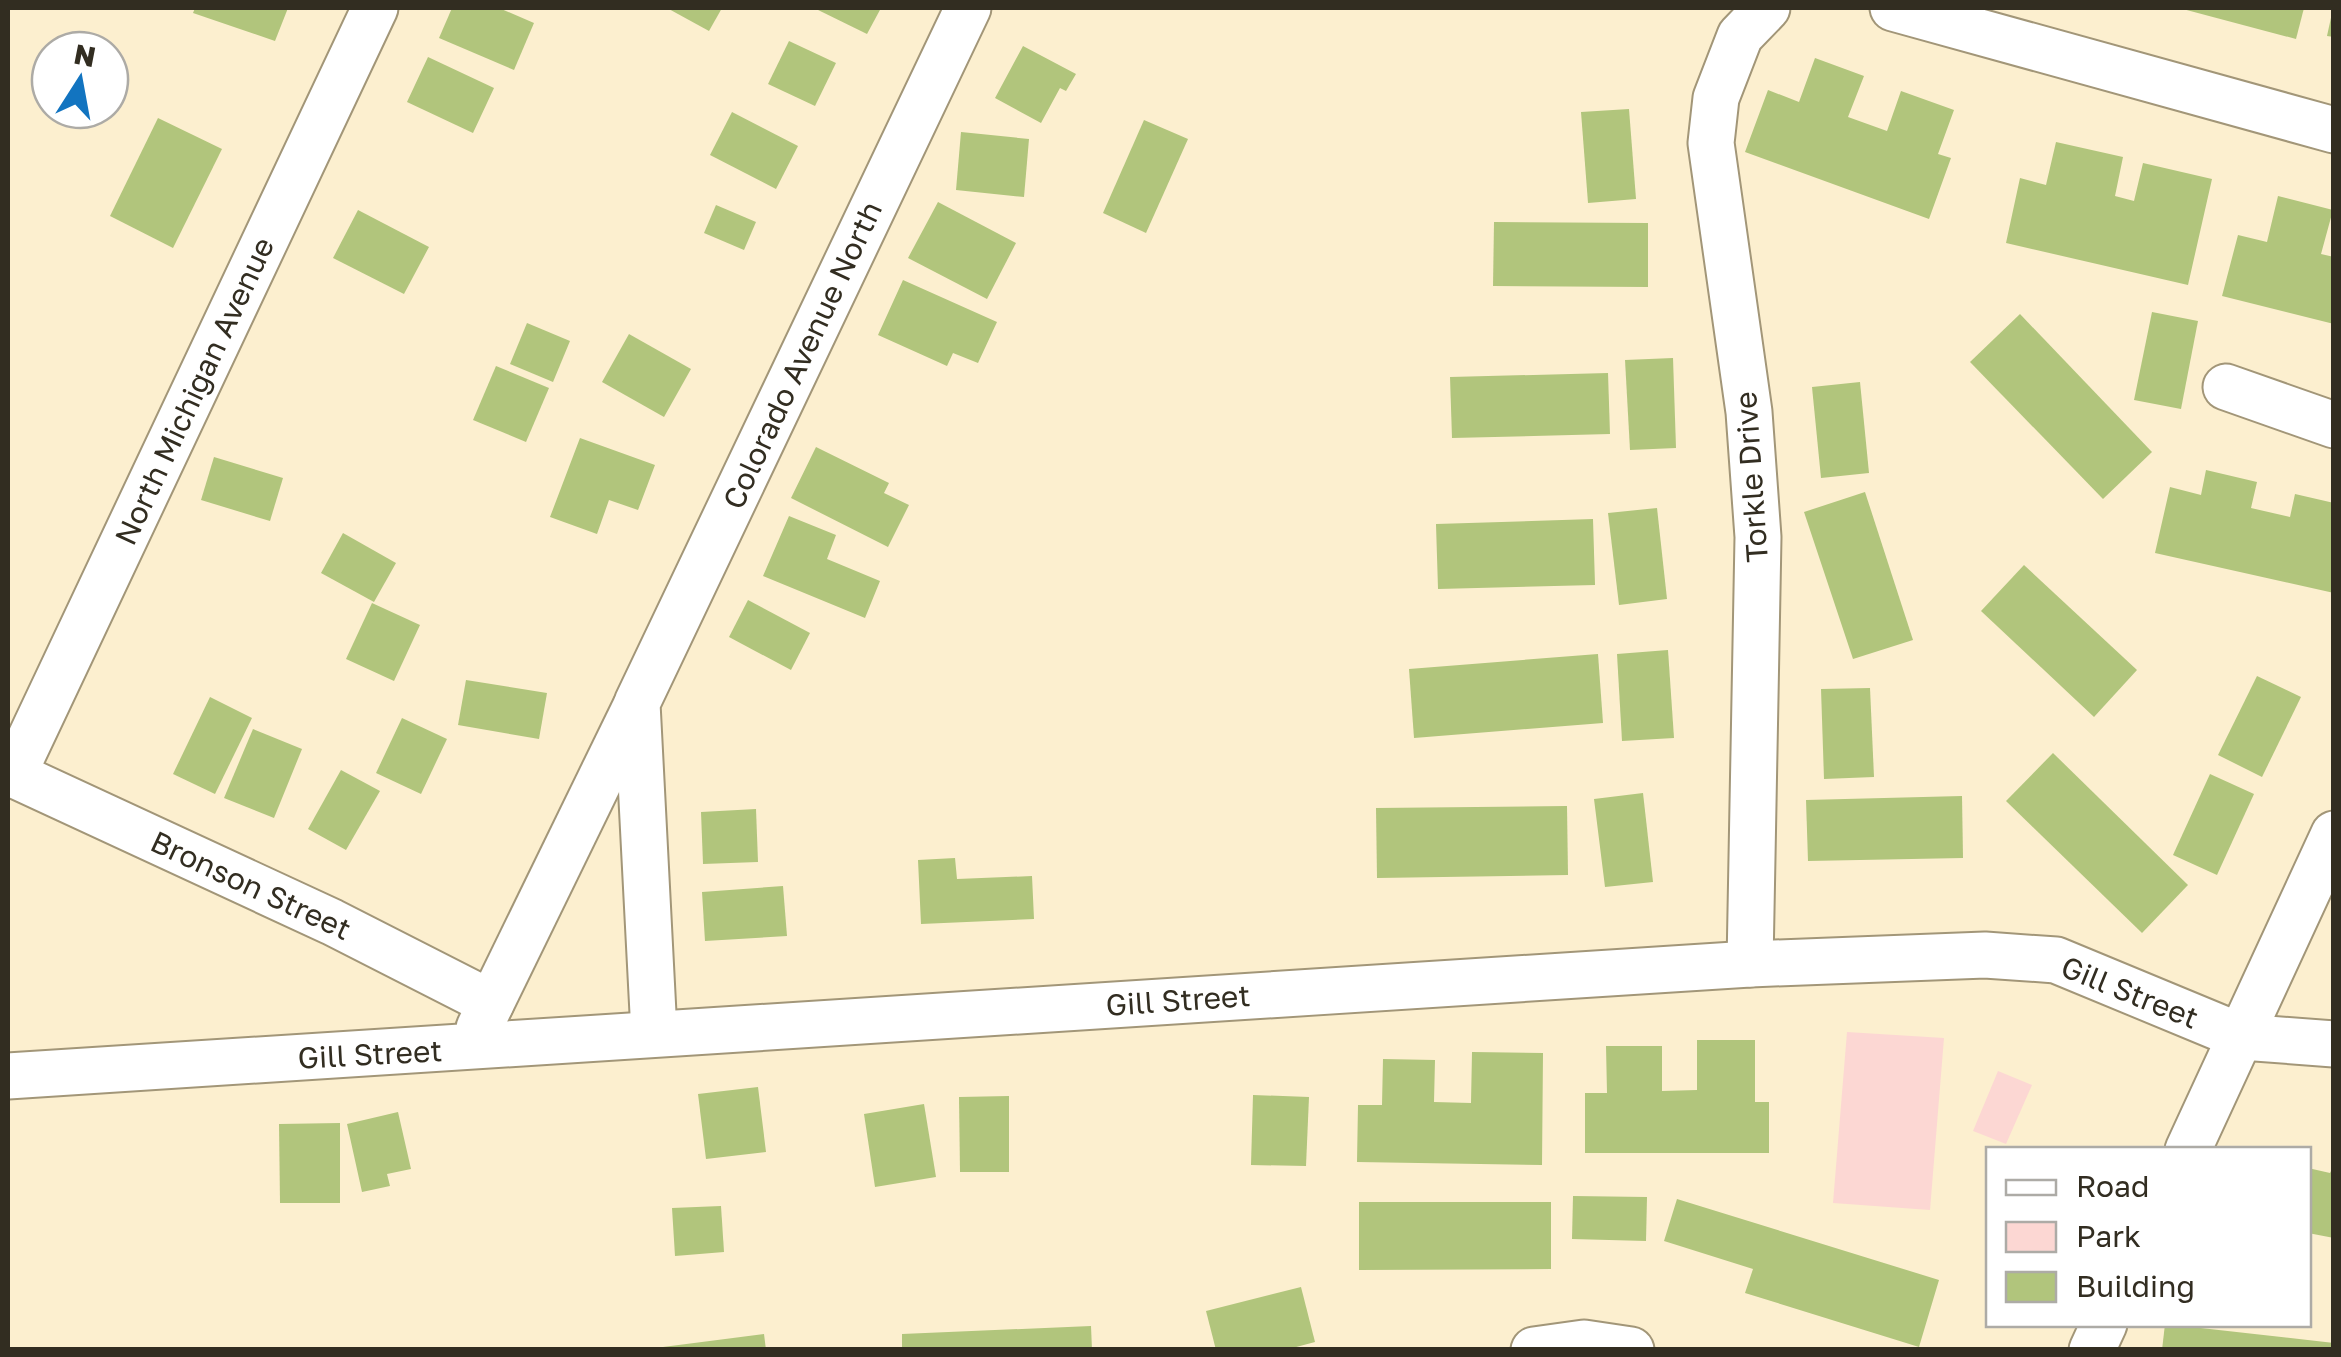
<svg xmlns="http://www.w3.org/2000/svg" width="2341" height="1357" font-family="'Golos Text',sans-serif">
	<rect width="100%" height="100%" fill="#fcefcf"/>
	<g fill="#fcd7d3">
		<path d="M1847,1032L1944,1038L1930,1210L1833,1203Z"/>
		<path d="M1998,1071L2032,1085L2006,1144L1973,1131Z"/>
	</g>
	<g fill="#b1c57c">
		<path d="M195,8H288L275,41L193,13Z"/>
		<path d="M452,8H499L534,23L514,70L439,38Z"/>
		<path d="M667,8H722L709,31Z"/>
		<path d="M814,8H881L867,34Z"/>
		<path d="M2179,8H2304L2296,39Z"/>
		<path d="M2332,13H2334V37L2327,36Z"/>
		<path d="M789,41L836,63L815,106L768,84Z"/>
		<path d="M1023,46L1076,74L1066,91L1060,88L1041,123L995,98Z"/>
		<path d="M428,57L494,88L473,133L407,102Z"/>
		<path d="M1815,58L1864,76L1848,117L1887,131L1901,91L1954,110L1938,154L1951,158L1929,219L1745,152L1768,90L1799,102Z"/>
		<path d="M1629,109L1636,199L1588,203L1581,112Z"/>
		<path d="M732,112L798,146L776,189L710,155Z"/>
		<path d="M158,118L222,149L173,248L110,216Z"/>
		<path d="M1144,120L1188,139L1146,233L1103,213Z"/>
		<path d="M961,132L1029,139L1024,197L956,190Z"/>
		<path d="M2056,142L2123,157L2115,196L2134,201L2143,163L2212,179L2188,285L2006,243L2020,178L2046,185Z"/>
		<path d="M2278,196L2333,210L2321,254L2334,257V324L2222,296L2238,235L2267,242Z"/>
		<path d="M938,202L1016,243L987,299L908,258Z"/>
		<path d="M716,205L756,222L744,250L704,233Z"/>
		<path d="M358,210L429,247L404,294L333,258Z"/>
		<path d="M1494,222L1648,223V287L1493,286Z"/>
		<path d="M903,280L997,322L978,363L953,353L947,366L878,335Z"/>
		<path d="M2152,312L2198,321L2181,409L2134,400Z"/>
		<path d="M2020,314L2152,452L2103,499L1970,362Z"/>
		<path d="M527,323L570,341L553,382L510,364Z"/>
		<path d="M629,334L691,369L664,417L602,382Z"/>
		<path d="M1673,358L1676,448L1630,450L1625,360Z"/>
		<path d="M496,366L549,388L526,442L473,420Z"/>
		<path d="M1608,373L1610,434L1452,438L1450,377Z"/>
		<path d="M1860,382L1869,473L1821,478L1812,387Z"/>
		<path d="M580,438L655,465L638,510L609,500L597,534L550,517Z"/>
		<path d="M816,447L889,483L884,493L909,505L888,547L791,498Z"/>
		<path d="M214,457L283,478L270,521L201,500Z"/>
		<path d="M2206,470L2257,482L2251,508L2290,517L2295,494L2334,503V593L2155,553L2170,487L2201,495Z"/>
		<path d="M1865,492L1913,640L1853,659L1804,512Z"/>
		<path d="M1657,508L1667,599L1619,605L1608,513Z"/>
		<path d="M789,516L836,535L827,559L880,581L865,618L763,576Z"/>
		<path d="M1593,519L1595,585L1438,589L1436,524Z"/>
		<path d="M343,533L396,563L374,602L321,573Z"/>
		<path d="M2024,565L2137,670L2094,717L1981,611Z"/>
		<path d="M748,600L810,633L791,670L729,637Z"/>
		<path d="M372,603L420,625L394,681L346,659Z"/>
		<path d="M1668,650L1674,738L1622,741L1617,654Z"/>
		<path d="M1598,654L1603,723L1414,738L1409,669Z"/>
		<path d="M2257,676L2301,697L2262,777L2218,755Z"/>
		<path d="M466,680L547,693L539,739L458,725Z"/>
		<path d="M1870,688L1874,777L1824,779L1821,689Z"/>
		<path d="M210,697L252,718L215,794L173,774Z"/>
		<path d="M402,718L447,739L421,794L376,773Z"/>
		<path d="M253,729L302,749L274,818L224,798Z"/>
		<path d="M2053,753L2188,885L2142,933L2006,801Z"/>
		<path d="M341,770L380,791L346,850L308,829Z"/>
		<path d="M2210,774L2254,794L2217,875L2173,855Z"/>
		<path d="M1643,793L1653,882L1605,887L1594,799Z"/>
		<path d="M1962,796L1963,858L1808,861L1806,800Z"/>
		<path d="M1567,806L1568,875L1377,878L1376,808Z"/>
		<path d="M756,809L758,862L703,864L701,812Z"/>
		<path d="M955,858L957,879L1032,876L1034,919L921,924L918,860Z"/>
		<path d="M783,886L787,936L705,941L702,892Z"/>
		<path d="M1697,1040H1755V1102H1769V1153H1585V1093H1607L1606,1046H1662V1091L1697,1090Z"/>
		<path d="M1472,1052L1543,1053L1542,1165L1357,1162L1358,1105H1382L1383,1059L1435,1060L1434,1102L1471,1103Z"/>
		<path d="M758,1087L766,1152L706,1159L698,1094Z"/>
		<path d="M1253,1095L1309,1097L1306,1166L1251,1165Z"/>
		<path d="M1009,1096V1172H960L959,1097Z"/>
		<path d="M924,1104L936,1177L875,1187L864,1114Z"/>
		<path d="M398,1112L411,1169L387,1174L390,1186L362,1192L347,1124Z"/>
		<path d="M340,1123V1203H280L279,1124Z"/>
		<path d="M2334,1165V1238L2308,1233V1168L2330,1173Z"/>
		<path d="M1573,1196L1647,1197L1646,1241L1572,1239Z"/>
		<path d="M1677,1199L1939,1280L1919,1347L1745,1293L1753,1269L1664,1241Z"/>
		<path d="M1359,1202H1551V1269L1359,1270Z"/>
		<path d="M721,1206L724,1252L675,1256L672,1208Z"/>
		<path d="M1301,1287L1315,1342L1285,1350H1216L1206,1311Z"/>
		<path d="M2165,1324L2334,1343V1350H2162Z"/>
		<path d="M1091,1326L1092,1350H902V1334Z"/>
		<path d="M764,1334L766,1350H663V1347Z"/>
	</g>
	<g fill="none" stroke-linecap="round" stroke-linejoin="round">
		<defs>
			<g id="minor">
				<path d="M1893,8L2334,130"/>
				<path d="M2226,387L2334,425"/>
				<path d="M8,772L332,922L491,1003"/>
				<path d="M13,775L375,8"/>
				<path d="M1750,964L1758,537L1749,412L1711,143L1716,98L1740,36L1767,8"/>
				<path d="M479,1028L635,708"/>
				<path d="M654,1033L637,703L968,8"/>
				<path d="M8,1076L1750,964L1985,955L2056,960L2242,1037L2334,1044"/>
				<path d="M2188,1150L2334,834"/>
				<path d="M1534,1350L1584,1343L1631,1350"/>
				<path d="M2092,1350L2104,1324"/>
			</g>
		</defs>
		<use href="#minor" stroke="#a29678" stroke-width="49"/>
		<use href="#minor" stroke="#fff" stroke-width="45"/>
	</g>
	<g text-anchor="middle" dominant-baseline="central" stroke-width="8" stroke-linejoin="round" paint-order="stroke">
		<g font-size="30" fill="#322d21" stroke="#fff">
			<text transform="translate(802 355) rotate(-65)">Colorado Avenue North</text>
			<text transform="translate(194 391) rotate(-65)">North Michigan Avenue</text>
			<text transform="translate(1751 477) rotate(-94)">Torkle Drive</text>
			<text transform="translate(251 885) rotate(25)">Bronson Street</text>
			<text transform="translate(2130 992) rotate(22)">Gill Street</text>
			<text transform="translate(1178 1000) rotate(-4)">Gill Street</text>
			<text transform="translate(370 1054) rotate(-3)">Gill Street</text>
		</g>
	</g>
	<rect width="2341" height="1357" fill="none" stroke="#322d21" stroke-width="20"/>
	<rect x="1986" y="1147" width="325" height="180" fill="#ffffff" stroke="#adaba6" stroke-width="2.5"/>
	<rect x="2006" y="1180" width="50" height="15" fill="#ffffff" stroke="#adaba6" stroke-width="2.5"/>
	<text x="2076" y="1197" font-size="30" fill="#322d21">Road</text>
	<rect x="2006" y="1222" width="50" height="30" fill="#fcd7d3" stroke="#adaba6" stroke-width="2.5"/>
	<text x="2076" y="1247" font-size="30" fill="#322d21">Park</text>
	<rect x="2006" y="1272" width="50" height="30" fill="#b1c57c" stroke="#adaba6" stroke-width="2.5"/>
	<text x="2076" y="1297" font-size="30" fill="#322d21">Building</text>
	<g transform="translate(80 80) rotate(11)"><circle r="48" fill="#ffffff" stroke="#adaba6" stroke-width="2.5"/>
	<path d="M0-8L18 38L0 25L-18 38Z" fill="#1274c0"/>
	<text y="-15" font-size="28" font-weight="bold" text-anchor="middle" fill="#322d21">N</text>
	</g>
</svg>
